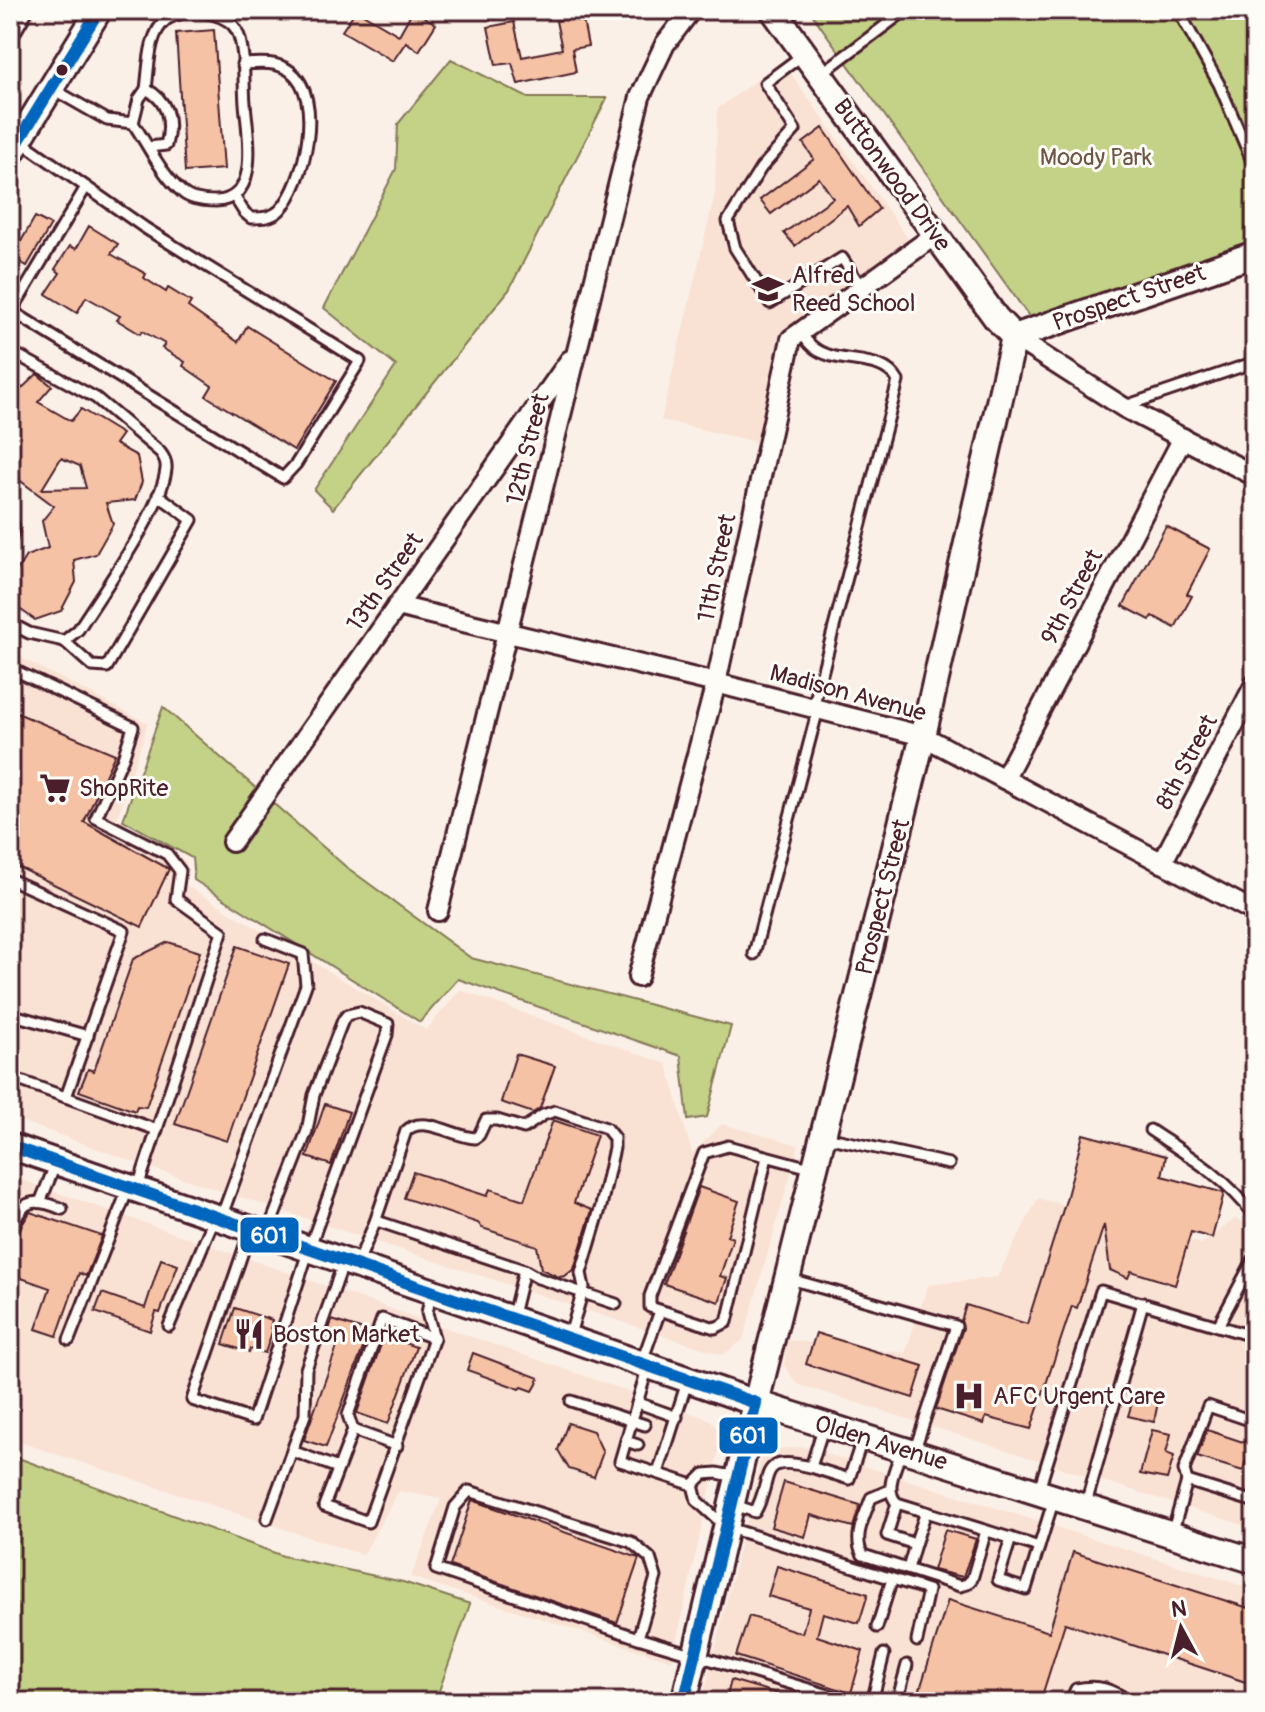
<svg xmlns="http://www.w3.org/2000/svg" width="1265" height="1712" font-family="Pangolin,sans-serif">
	<rect width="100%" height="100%" fill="#fbf0e7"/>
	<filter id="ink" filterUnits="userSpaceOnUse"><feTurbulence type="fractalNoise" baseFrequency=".0125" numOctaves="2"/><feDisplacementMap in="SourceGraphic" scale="16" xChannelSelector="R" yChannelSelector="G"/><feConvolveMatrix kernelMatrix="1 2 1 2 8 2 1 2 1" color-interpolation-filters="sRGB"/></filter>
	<g filter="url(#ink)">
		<g fill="#f9e2d4">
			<path d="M782,61L909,240L779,338L759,443L661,420L715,194L717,109Z"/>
			<path d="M10,652L148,723L116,822L187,862L182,883L426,1030L460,990L667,1064L692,1153L722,1124L799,1145L743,1340L723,1355L139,1164L10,1117Z"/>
			<path d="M10,1176L711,1420L722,1436L672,1661L411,1577L441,1499L399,1491L363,1555L10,1439Z"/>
			<path d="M1038,1198L1202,1244L1236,1218L1255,1229V1529L797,1384L784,1365L787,1340L905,1353L928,1285L997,1277Z"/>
			<path d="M804,1447L1255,1590V1702H702L763,1450Z"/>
		</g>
		<g fill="#c3d287" stroke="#867859" stroke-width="2">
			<path d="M809,10H1255V253L1041,333Z"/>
			<path d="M451,59L528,98H607L509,290L333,509L314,490L396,366L324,308L396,169L398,124Z"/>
			<path d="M163,707L345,866L471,958L731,1026L707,1117L688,1120L681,1056L458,979L420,1022L194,880L192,858L123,820Z"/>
			<path d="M10,1452L21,1459L283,1556L403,1582L470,1604L435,1702H10Z"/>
		</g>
		<g fill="#f5c2a6" stroke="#4a1f2b" stroke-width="2" fill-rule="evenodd">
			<path d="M356,10L399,35L413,10L436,24L419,51L406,42L393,61L342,31Z"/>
			<path d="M582,15L588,46L572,49L576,72L518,84L512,63L496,65L488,27L514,22L522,57L562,49L556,21Z"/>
			<path d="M214,30L224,169L185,172L176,33Z"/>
			<path d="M823,128L879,209L859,226L847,206L795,246L784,233L833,198L819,178L771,214L760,200L814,159L803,143Z"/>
			<path d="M35,217L51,225L27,266L12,257Z"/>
			<path d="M89,226L118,244L111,254L146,274L144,278L166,292L168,288L191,302L188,307L238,342L247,326L336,381L294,450L206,396L212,386L183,366L185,362L162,348L165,344L142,331L140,334L117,320L120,316L86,297L77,313L46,294L60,273L55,269L70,246L76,249Z"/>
			<path d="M37,374L52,386L38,402L71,421L81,409L122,434L115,444L137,456L142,482L135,500L106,503L113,524L96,554L74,560L76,582L61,611L35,620L14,605L10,581L26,556L48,548L42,521L54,506L10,473V387L18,392ZM61,458L80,466L86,488L42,489Z"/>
			<path d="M1166,526L1210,549L1187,594L1192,596L1175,628L1153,616L1150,620L1123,606Z"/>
			<path d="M10,710L115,754L84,822L169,869L142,927L10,863Z"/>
			<path d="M168,942L200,952L146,1107L137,1106L135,1111L79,1091L88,1069L94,1071L133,959Z"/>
			<path d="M237,946L289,964L227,1141L175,1124Z"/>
			<path d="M516,1054L555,1066L540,1108L533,1113L501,1102Z"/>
			<path d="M325,1104L349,1112L331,1165L307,1157Z"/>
			<path d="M553,1120L597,1135L574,1203L592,1210L574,1269L565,1276L559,1277L541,1269L537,1246L482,1228L478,1223L404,1198L413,1172L487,1196L490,1189L524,1200Z"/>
			<path d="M1083,1134L1166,1156L1162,1176L1224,1193L1212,1238L1191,1232L1175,1285L1131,1271L1128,1278L1110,1270L1104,1225L1077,1308L1072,1306L1031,1429L986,1417L984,1424L936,1409L963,1328L961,1321L966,1305L1027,1324L1066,1200Z"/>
			<path d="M699,1187L739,1201L727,1236L733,1238L720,1276L727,1278L719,1302L664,1284Z"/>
			<path d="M30,1212L102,1236L86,1276L79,1273L57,1336L36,1329L50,1288L10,1274V1259L22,1225Z"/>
			<path d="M161,1259L178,1265L160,1313L156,1312L150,1331L95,1312L102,1293L145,1308Z"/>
			<path d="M235,1308L272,1320L270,1328L273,1329L265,1353L250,1349L249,1352L223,1344Z"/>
			<path d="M332,1320L369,1332L326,1447L304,1440L338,1344L326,1340Z"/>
			<path d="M816,1333L923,1366L913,1398L806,1364Z"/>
			<path d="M384,1336L416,1347L388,1424L357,1413Z"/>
			<path d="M473,1353L539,1378L537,1384L533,1391L522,1387L520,1389L467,1370Z"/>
			<path d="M1136,1390L1159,1397L1154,1422L1128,1416Z"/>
			<path d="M568,1423L593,1431L603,1452L594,1477L569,1469L558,1450Z"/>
			<path d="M1152,1430L1171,1434L1166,1453L1174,1456L1167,1479L1140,1474Z"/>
			<path d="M1207,1430L1255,1446V1465L1245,1462L1243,1471L1197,1457Z"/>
			<path d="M784,1482L860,1505L853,1527L811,1515L805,1537L771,1527Z"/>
			<path d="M472,1500L639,1558L617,1623L450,1566Z"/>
			<path d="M945,1530L976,1539L963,1577L933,1570Z"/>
			<path d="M1073,1552L1255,1610V1685L1065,1623L1040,1702H916L948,1600L1049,1632Z"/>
			<path d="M777,1566L868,1594L859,1623L823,1613L817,1636L863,1651L851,1693L736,1656L749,1616L802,1633L809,1608L768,1596Z"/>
			<path d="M731,1680L796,1699V1702L726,1700Z"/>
		</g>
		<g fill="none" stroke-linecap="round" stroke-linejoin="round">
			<defs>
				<g id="lane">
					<path d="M1178,10L1219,84L1255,168"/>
					<path d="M10,41L28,10"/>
					<path d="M804,54L765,83L795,130L761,168L728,221L735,248L770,303L842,258L862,288"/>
					<path d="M822,73L906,10"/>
					<path d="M51,88L107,120L133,123C148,145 161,174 182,192C190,200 205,201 216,201C262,199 247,133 245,103C243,82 246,51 237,31C229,15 198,8 182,13C177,15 170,17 166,20C148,34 149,69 146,89"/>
					<path d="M133,123L139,99L146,89C169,101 172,122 166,145L149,147"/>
					<path d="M234,196L244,212L251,218C261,218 272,218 280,210C305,183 325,97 290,71C276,61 259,63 242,64"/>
					<path d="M10,310L283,478L296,464L360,361L145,228L22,142"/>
					<path d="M12,311L86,187"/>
					<path d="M801,332C804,337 808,343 813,347C837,367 882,352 898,381L813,708"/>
					<path d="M10,351L96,398L160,452C164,457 167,462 166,469C162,510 102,592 78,630L64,641L29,633L10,623"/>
					<path d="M1125,406L1255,362"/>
					<path d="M10,515L14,528L10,542"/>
					<path d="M64,641L92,666L107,667L192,520L158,495"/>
					<path d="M10,668L133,727L123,758L96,818L167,854L180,871L176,899L222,932L138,1187"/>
					<path d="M10,879L124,931L66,1097"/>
					<path d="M754,954L818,709"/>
					<path d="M10,1014L88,1036"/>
					<path d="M10,1077L157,1130"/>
					<path d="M1150,1130C1192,1158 1224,1176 1255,1216"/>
					<path d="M826,1137L949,1164"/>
					<path d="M767,1157L727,1322L715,1328L650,1307V1296L704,1153L728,1146L814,1169"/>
					<path d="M41,1200L56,1163"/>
					<path d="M221,1218L306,985L303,954L265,939"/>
					<path d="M375,1222H380L524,1270L538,1278L616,1304"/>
					<path d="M250,1231L192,1400L253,1420L309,1249L387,1035L388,1024L359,1012L347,1015L343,1020L314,1095L307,1131L267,1234"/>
					<path d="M10,1234C22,1202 28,1195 62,1209"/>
					<path d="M357,1265L375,1222L406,1131C423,1114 454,1137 475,1138L479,1135L486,1120H497L524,1128L543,1115L555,1111L606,1128L614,1138V1148L601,1206L581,1273L584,1287L569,1338"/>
					<path d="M790,1279L956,1326L914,1452"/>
					<path d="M512,1319L524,1270"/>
					<path d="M169,1326L214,1219"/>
					<path d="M1218,1326L1253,1260L1255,1261"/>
					<path d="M69,1340L128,1189"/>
					<path d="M642,1361L660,1311"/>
					<path d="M648,1366L620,1461L693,1485L697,1501L726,1527L928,1590L917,1641"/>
					<path d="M571,1401L645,1425"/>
					<path d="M638,1403L677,1417"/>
					<path d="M824,1425L811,1467L849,1479L863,1437"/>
					<path d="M353,1430L348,1415L382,1319L434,1338"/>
					<path d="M626,1441L638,1445"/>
					<path d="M397,1446L353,1430L324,1506L368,1522L434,1338L427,1313L431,1294"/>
					<path d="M902,1450C897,1465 883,1490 897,1503L1039,1547L1054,1499"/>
					<path d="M292,1451L338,1468"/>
					<path d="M658,1473L687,1382"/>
					<path d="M1187,1481L1255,1502"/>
					<path d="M693,1485L704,1474L717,1473L737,1477"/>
					<path d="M1039,1489L1101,1291L1255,1337"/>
					<path d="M890,1490L871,1498C865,1516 852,1537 863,1555L960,1586L967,1584L972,1579L986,1531"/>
					<path d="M897,1503L887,1535L915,1544L926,1512"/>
					<path d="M732,1504L755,1512C775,1477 755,1454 811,1467"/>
					<path d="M1085,1507L1143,1303"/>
					<path d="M267,1519L305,1415L306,1369L343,1264"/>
					<path d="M1172,1534L1187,1481L1184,1470L1208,1406L1255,1422"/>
					<path d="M1011,1538L998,1580L1026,1589L1039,1547"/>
					<path d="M908,1569L915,1544"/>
					<path d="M877,1627L892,1579"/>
					<path d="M638,1638L656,1577L650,1558L631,1542L469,1491L455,1507L436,1569L638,1638L852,1702"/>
					<path d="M872,1702L884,1654"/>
					<path d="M897,1702L907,1665"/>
					<path d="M1070,1702L1076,1689C1099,1684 1111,1689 1131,1702"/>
				</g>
				<g id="street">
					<path d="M1014,337L1123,407L1255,476"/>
					<path d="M397,606L716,683L923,736L1255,912"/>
					<path d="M1004,779L1183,438"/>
					<path d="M232,842L570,360"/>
					<path d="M1162,863L1255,684"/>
					<path d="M438,911L640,97L665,44L691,10"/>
					<path d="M638,977L716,683L791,339L935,235"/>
				</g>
				<g id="secondary">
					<path d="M773,10L996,318L1014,337"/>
					<path d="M10,155L99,10"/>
					<path d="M1014,337L1255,254"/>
					<path d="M10,1146L756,1403L1255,1561"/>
					<path d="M684,1702L756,1403L923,736L1014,337"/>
				</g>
			</defs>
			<use href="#lane" stroke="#4a1f2b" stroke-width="15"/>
			<use href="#street" stroke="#4a1f2b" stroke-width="24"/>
			<use href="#secondary" stroke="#4a1f2b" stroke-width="30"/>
			<use href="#lane" stroke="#fdfcf7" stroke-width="9"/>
			<use href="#street" stroke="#fdfcf7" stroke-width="18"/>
			<use href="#secondary" stroke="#fdfcf7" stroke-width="24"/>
			<defs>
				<g id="bus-1">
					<path d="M10,155L99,10"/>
					<path d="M10,1146L756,1403L684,1702"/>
				</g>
			</defs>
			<use href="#bus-1" stroke="#fdfcf7" stroke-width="18"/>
			<use href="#bus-1" stroke="#0065bd" stroke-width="12"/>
		</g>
	</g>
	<defs>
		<symbol id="school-bare" viewBox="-9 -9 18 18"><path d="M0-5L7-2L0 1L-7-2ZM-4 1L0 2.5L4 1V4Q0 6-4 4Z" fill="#4a1f2b" stroke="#fdfcf7" stroke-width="2.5" paint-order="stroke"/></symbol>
		<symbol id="supermarket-bare" viewBox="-9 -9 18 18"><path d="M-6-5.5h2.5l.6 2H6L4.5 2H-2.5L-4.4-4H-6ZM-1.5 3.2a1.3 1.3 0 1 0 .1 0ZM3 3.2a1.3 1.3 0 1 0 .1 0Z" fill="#4a1f2b" stroke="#fdfcf7" stroke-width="2.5" paint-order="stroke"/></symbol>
		<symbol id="restaurant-bare" viewBox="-9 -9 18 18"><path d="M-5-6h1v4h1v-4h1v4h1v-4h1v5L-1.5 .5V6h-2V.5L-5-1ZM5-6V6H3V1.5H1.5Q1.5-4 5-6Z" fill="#4a1f2b" stroke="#fdfcf7" stroke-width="2.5" paint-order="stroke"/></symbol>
		<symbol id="hospital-bare" viewBox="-9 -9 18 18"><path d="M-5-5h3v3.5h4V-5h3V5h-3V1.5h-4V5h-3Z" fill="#4a1f2b" stroke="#fdfcf7" stroke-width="2.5" paint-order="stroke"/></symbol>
	</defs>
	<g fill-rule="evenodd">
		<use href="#school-bare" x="746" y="267" width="44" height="44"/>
		<use href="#supermarket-bare" x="33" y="766" width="44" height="44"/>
		<use href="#restaurant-bare" x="227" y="1312" width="44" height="44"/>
		<use href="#hospital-bare" x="947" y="1374" width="44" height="44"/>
	</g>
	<circle fill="#4a1f2b" stroke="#fdfcf7" stroke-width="3" cx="62" cy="70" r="7"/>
	<g text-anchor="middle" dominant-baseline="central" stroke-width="6" stroke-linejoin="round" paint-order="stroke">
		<g font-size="24" fill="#6e5547" stroke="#fdfcf7">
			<text x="1096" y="157">Moody Park</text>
		</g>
		<g font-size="24" fill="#4a1f2b" stroke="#fdfcf7">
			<text transform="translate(892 175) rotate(54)">Buttonwood Drive</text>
			<text transform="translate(1129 298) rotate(-19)">Prospect Street</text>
			<text transform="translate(528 449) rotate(-76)">12th Street</text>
			<text transform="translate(717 568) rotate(-78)">11th Street</text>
			<text transform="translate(385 582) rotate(-55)">13th Street</text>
			<text transform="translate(1072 597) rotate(-62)">9th Street</text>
			<text transform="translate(848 693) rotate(15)">Madison Avenue</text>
			<text transform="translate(1187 762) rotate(-62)">8th Street</text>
			<text transform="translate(883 897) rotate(-76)">Prospect Street</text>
			<text transform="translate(881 1443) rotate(17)">Olden Avenue</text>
		</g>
		<g font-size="24" fill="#4a1f2b" stroke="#fdfcf7" text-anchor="start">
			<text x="792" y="275">Alfred<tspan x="792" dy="28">Reed School</tspan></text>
			<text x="79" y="788">ShopRite</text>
			<text x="273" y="1334">Boston Market</text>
			<text x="993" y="1396">AFC Urgent Care</text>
		</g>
	</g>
	<g stroke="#fdfcf7" stroke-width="3">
		<rect x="239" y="1216" width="61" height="38" rx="8" fill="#0065bd"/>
		<rect x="718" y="1416" width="61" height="39" rx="8" fill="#0065bd"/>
	</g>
	<g font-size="22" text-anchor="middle" font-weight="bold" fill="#fff">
		<text x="269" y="1243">601</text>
		<text x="748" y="1443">601</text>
	</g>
	<rect width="1265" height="1712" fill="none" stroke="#fdfcf7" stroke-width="40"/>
	<rect x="20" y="20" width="1225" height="1672" fill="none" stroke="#4a1f2b" stroke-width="3" filter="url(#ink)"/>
	<g transform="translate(1181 1628) rotate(353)" stroke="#fdfcf7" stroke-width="6" paint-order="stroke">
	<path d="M0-6L14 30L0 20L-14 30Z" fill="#4a1f2b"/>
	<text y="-12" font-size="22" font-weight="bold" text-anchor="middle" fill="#4a1f2b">N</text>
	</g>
</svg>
